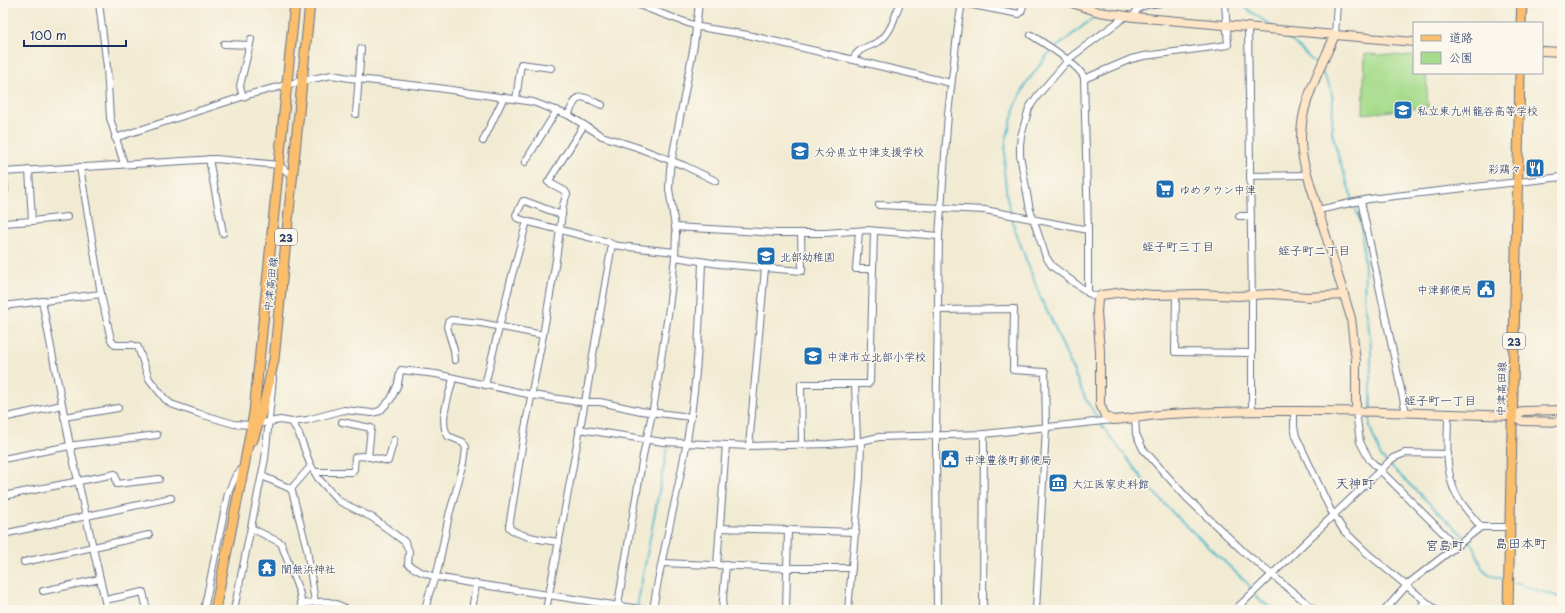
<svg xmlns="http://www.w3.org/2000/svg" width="1565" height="613" font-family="'Playpen Sans','Klee One',sans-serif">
	<rect width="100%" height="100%" fill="#fbf7ec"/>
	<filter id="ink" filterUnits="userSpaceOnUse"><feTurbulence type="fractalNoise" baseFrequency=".025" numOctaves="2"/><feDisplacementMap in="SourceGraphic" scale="8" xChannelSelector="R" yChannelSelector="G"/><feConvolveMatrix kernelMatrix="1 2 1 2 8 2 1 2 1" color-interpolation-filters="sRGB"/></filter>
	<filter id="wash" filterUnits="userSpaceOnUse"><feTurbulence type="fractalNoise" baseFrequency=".012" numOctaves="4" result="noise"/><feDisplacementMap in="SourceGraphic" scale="16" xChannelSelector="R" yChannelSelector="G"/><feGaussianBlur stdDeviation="0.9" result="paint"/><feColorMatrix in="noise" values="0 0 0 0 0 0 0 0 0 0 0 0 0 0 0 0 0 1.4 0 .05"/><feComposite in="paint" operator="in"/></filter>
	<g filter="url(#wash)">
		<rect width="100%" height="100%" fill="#f2ebd3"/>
		<path fill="#a6db8b" stroke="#608574" d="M1365,54L1414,56V73H1426L1428,107L1363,114Z"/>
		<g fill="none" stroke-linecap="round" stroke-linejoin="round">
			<g stroke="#4fb9cb" stroke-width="2">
				<path d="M1238,3L1272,26"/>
				<path d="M1103,10L1114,3"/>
				<path d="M1098,14L1049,53L1027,82L1016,104L1006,140L1004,171L1007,198L1015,230L1041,299L1052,321L1085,398L1103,427L1148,486L1173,513L1248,584L1257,598L1274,610"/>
				<path d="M1280,33L1292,41L1319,67"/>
				<path d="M1321,71L1330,86L1333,99L1332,132L1339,159L1361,224L1365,269L1364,300L1368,321L1371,347V410"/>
				<path d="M1370,415V427L1381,457L1474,546L1482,568L1490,575L1503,579"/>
				<path d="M1515,583L1562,598"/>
				<path d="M637,607L667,449"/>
			</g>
		</g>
	</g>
	<g filter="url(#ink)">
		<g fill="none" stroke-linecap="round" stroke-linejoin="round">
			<defs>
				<g id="street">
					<path d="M99,3L107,67L110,118L124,164"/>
					<path d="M634,3L657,12L699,27L748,35L951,83"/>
					<path d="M962,3L1019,14L1021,12L1024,3"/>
					<path d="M1134,17C1136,4 1149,5 1160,3"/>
					<path d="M1248,27L1252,304V412"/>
					<path d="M1031,35C1044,43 1077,64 1084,77L1088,230V293"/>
					<path d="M1335,35L1337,3"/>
					<path d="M224,44L250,45"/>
					<path d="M853,60C857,47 872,47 881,40C892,31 895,15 900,3"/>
					<path d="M1084,79L1131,59L1144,56L1228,45L1225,3"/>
					<path d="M243,97L240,86L251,39"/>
					<path d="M516,99L521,64L551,68"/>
					<path d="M356,114L361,49"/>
					<path d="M568,115C579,91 579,95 602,105"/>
					<path d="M115,138L251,94L302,81L332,75L349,78L438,88L533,102L568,115L602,136L636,147L685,166L716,181"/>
					<path d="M483,141L504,97"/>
					<path d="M209,159L223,233"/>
					<path d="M525,162L557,110"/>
					<path d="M3,163L5,190H3"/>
					<path d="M80,167L101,294L111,340L115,345H132L138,347L149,379L165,399L171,404L197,413L234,424L252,425L280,420L292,422L299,434L310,464L318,478L339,501L373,518L405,542L409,551L408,564C424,577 445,578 464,582L646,610"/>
					<path d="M3,172L216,159L279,165L292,176"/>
					<path d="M1250,176L1308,175"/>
					<path d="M1361,201L1406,413"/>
					<path d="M879,205L985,210L1088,230"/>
					<path d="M1318,210L1369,199L1562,177"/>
					<path d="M1239,216H1251"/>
					<path d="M32,221L67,217"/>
					<path d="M3,223L32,221L29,170"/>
					<path d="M675,227L776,233H825L867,230L939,236"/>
					<path d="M859,231L856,269H872"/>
					<path d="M611,245L675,252"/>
					<path d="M675,257L719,264L802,271L801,233"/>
					<path d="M1176,295L1175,352L1252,353"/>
					<path d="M1099,297L1092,295L1076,284L1052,266L1046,257L1030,210L1020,155V145L1021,136L1029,108L1038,95L1071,57L1126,16"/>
					<path d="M42,301L70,445L107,610"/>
					<path d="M3,306L101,294"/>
					<path d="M937,310L1014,309L1013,370L1045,372L1046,428L1036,610"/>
					<path d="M455,360L454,350L447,327L448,322L451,320L481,323L543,335"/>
					<path d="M855,384L857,441"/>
					<path d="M485,385L511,279L527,221"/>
					<path d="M1294,412V427L1296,436L1330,509L1344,531L1367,553L1436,610"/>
					<path d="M1356,412L1360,442L1369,459L1456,546"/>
					<path d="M1448,414C1448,440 1444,470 1456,494C1462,506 1472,516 1481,527"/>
					<path d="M64,417L118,408"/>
					<path d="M3,418L62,405"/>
					<path d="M1135,418L1136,434L1143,449L1187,498L1244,552L1315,610"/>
					<path d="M292,422L307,420L344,410L372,413L380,411L391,399L398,384L400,372L401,370L436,374L532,395L580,402H600L641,411L691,417"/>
					<path d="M342,422L371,428L368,457"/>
					<path d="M579,429L663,442L749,446L829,444L861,441L879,437L984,434L1113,420"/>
					<path d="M802,445L801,384H868L870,382L874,231"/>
					<path d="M749,446L765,268"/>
					<path d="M3,459L75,445L157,435"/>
					<path d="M315,472H352L354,469L355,457C366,454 377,459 388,461L394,440"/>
					<path d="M262,476L289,488L292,491L307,549L315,602"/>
					<path d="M291,489L311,466"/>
					<path d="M3,496L115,474L117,484L159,479"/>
					<path d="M251,528L281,543L300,594L302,610"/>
					<path d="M720,528L856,532"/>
					<path d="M3,534L171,498"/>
					<path d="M559,542C548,541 515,536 509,527L525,428L543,335L556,260L563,205L567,194L565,191L548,182L584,125"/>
					<path d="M24,562L149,535"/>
					<path d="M662,563L786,568H852"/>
					<path d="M717,565L726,445"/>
					<path d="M43,591L100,579"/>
					<path d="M105,600L143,592L147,610"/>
					<path d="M302,604C322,601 330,599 348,610"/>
					<path d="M204,610L228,493L236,475L244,467"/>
					<path d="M234,610L265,459L273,378"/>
					<path d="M425,610L429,594L438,569L449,515L464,463L466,447L463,442L448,436C438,420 450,395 453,378"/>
					<path d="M472,610L476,584"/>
					<path d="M546,610L586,396L612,244L608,242L529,222L517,218L516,215L523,201H525L562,215"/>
					<path d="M617,610L643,456L654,404L669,308L675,257L676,233L669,189L670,169L694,45L699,3"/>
					<path d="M653,610C662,549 680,489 689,428C698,373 700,317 702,262"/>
					<path d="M722,610L726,565"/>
					<path d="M786,610L788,530"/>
					<path d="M848,610L860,478L861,441"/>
					<path d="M937,610L936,436L939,236L948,114L958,26L962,3"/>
					<path d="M983,610L984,434"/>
					<path d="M1235,610L1393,458L1405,453L1448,454"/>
					<path d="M1385,610L1409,583L1481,527H1510"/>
					<path d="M1419,610L1425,601"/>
				</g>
				<g id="secondary">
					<path d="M1072,3L1099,12L1134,17L1414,42"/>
					<path d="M1335,35C1316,79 1291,118 1305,167L1351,318L1356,361V412"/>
					<path d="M1542,51L1562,52"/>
					<path d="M1344,295L1308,297L1271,294L1237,296L1201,294L1153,295L1124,292L1101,295L1098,299L1097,312L1100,351V404L1105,416L1113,420C1132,419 1151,415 1170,414C1284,408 1399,412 1513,416L1523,411L1562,410"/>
					<path d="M1513,416L1522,421L1562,422"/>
				</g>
				<g id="primary">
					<path d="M1521,23L1522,3"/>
					<path d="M253,440L263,408L274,360L310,3"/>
					<path d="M215,610L244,467L254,412L295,3"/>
					<path d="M1508,610L1520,73"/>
				</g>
			</defs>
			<use href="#street" stroke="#667187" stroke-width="8"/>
			<use href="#secondary" stroke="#667187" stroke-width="10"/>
			<use href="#primary" stroke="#667187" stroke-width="11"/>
			<use href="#street" stroke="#fff" stroke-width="6"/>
			<use href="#secondary" stroke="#fde5c5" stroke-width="8"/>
			<use href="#primary" stroke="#fabe6d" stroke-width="9"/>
		</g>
	</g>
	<defs>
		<symbol id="school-square" viewBox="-11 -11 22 22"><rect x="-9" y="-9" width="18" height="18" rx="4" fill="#1f6fb2" stroke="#fbf7ec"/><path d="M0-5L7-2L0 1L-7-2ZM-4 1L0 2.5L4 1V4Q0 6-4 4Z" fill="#fff"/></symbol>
		<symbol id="restaurant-square" viewBox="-11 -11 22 22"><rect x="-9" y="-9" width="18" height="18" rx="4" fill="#1f6fb2" stroke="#fbf7ec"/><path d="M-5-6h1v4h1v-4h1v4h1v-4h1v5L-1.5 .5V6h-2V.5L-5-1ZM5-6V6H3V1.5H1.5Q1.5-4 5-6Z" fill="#fff"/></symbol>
		<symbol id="supermarket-square" viewBox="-11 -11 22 22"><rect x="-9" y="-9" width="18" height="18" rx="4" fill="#1f6fb2" stroke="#fbf7ec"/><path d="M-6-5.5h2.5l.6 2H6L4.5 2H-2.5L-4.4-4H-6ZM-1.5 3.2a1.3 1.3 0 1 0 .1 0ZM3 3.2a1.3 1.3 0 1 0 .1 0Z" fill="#fff"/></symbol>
		<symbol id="civic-square" viewBox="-11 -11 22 22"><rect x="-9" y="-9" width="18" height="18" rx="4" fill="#1f6fb2" stroke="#fbf7ec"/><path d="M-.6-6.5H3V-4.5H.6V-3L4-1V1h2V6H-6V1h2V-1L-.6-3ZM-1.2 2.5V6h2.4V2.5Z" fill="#fff"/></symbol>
		<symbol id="museum-square" viewBox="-11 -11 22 22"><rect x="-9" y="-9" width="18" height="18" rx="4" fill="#1f6fb2" stroke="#fbf7ec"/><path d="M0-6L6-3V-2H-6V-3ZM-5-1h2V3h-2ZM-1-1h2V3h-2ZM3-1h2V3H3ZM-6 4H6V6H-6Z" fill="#fff"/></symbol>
		<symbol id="temple-square" viewBox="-11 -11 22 22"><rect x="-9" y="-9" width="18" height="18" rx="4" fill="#1f6fb2" stroke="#fbf7ec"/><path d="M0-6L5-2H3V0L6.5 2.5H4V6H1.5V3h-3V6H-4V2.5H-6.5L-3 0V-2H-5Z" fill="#fff"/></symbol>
	</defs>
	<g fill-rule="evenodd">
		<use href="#school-square" x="1392" y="99" width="22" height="22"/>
		<use href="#school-square" x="789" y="140" width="22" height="22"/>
		<use href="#restaurant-square" x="1524" y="157" width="22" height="22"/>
		<use href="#supermarket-square" x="1154" y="178" width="22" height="22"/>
		<use href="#school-square" x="755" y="245" width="22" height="22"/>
		<use href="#civic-square" x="1475" y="278" width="22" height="22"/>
		<use href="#school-square" x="802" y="345" width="22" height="22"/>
		<use href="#civic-square" x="939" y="448" width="22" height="22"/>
		<use href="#museum-square" x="1047" y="472" width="22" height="22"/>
		<use href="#temple-square" x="256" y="557" width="22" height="22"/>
	</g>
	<g text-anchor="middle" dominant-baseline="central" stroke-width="3" stroke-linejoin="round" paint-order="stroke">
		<g fill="#fbf7ec" stroke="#5e6b89" stroke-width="1">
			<rect x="275" y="229" width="22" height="16" rx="3"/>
			<rect x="1503" y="333" width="22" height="16" rx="3"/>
		</g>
		<g font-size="10" font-weight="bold" fill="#1b2f5e">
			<text x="286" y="237">23</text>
			<text x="1514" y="341">23</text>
		</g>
		<g font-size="11" fill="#1b2f5e" stroke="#fbf7ec" text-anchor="start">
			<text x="1417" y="110">私立東九州龍谷高等学校</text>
			<text x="814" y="151">大分県立中津支援学校</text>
			<text x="1521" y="168" text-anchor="end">彩鶏々</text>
			<text x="1179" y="189">ゆめタウン中津</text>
			<text x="780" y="256">北部幼稚園</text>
			<text x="1472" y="289" text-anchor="end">中津郵便局</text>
			<text x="827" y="356">中津市立北部小学校</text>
			<text x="964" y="459">中津豊後町郵便局</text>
			<text x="1072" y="483">大江医家史料館</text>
			<text x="281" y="568">闇無浜神社</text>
		</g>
		<g font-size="11" fill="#1b2f5e" stroke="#fbf7ec">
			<text transform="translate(270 284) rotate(-84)">中津高田線</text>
			<text transform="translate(1501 389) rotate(-89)">中津高田線</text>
		</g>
		<g font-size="12" fill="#1b2f5e" stroke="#fbf7ec">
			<text x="1178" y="246">蛭子町三丁目</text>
			<text x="1314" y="250">蛭子町二丁目</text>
			<text x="1440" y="400">蛭子町一丁目</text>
		</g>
		<g font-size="13" fill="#1b2f5e" stroke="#fbf7ec">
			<text x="1355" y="482">天神町</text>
			<text x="1521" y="542">島田本町</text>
			<text x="1445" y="544">宮島町</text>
		</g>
	</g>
	<rect width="1565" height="613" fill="none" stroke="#fbf7ec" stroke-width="16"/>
	<rect x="1413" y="22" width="130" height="52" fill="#fbf7ec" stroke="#a1a7b3"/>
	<rect x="1421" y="35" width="20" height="6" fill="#fabe6d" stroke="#a1a7b3"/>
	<text x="1449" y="42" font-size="12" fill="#1b2f5e">道路</text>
	<rect x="1421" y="52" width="20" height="12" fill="#a6db8b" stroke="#a1a7b3"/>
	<text x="1449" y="62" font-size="12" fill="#1b2f5e">公園</text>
	<path d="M24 40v6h102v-6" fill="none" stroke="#1b2f5e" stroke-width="2"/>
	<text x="30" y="40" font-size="12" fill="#1b2f5e" stroke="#fbf7ec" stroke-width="3" paint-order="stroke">100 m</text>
</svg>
